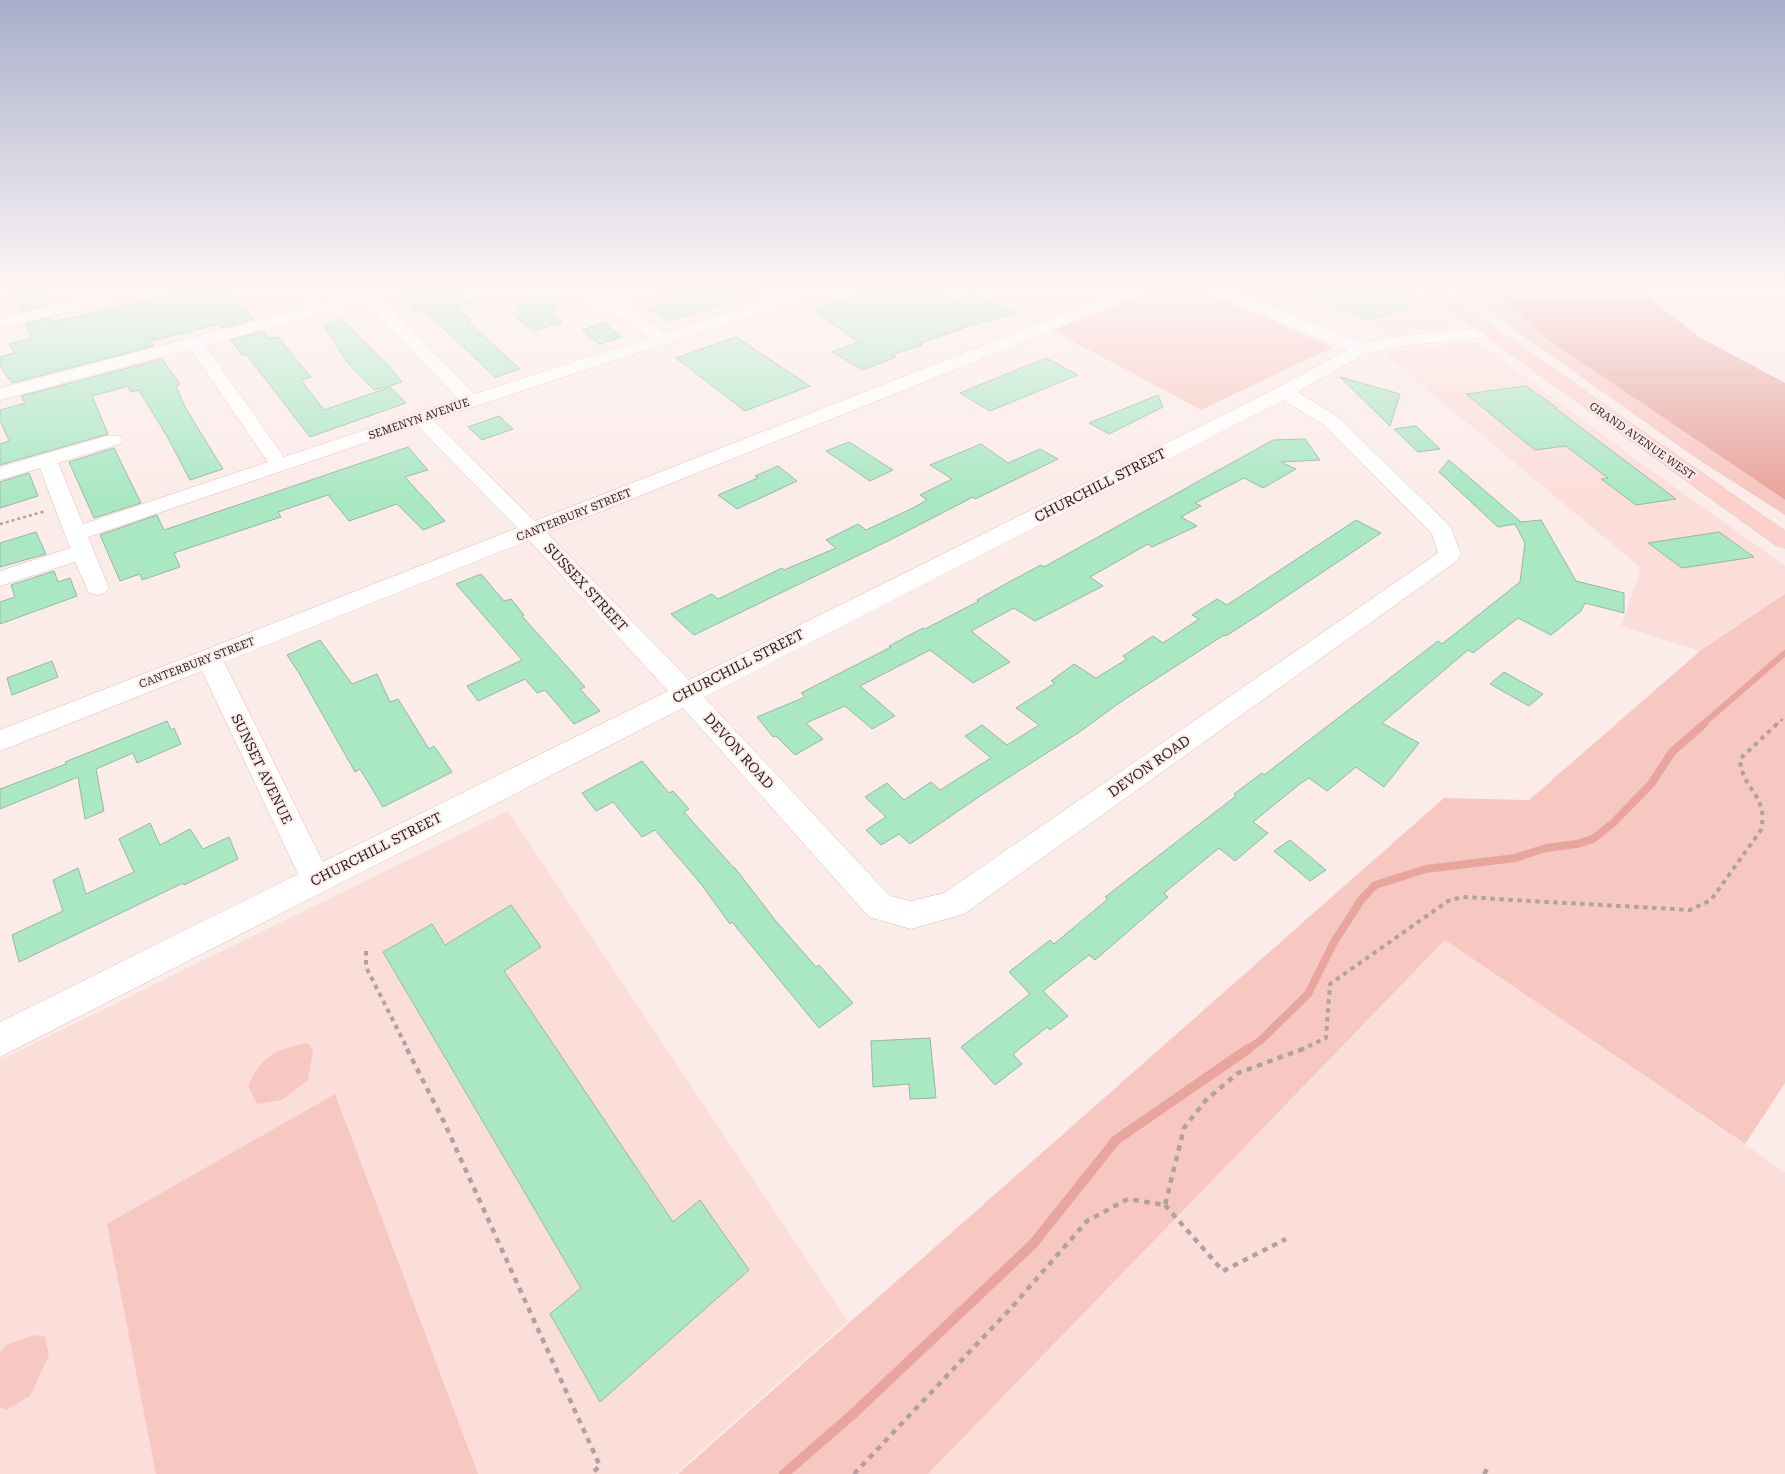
<svg xmlns="http://www.w3.org/2000/svg" width="1785" height="1474" font-family="'Roboto Serif',serif">
	<rect width="100%" height="100%" fill="#fbebe9"/>
	<g fill="#fbdeda">
		<path d="M1225,287H1405L1457,326L1390,333L1314,298L1281,310Z"/>
		<path d="M1477,342L1649,469L1785,566V594L1700,651L1621,626L1641,568L1382,352Z"/>
		<path d="M508,811L848,1321L675,1474H0V1060Z"/>
		<path d="M1445,940L1785,1172V1474H928Z"/>
	</g>
	<g fill="#f7c7c1">
		<path d="M1155,287H1195L1333,347L1201,410L1052,330Z"/>
		<path d="M1454,287H1492L1547,339L1785,500V515L1696,458Z"/>
		<path d="M1785,594V1083L1745,1144L1445,940L928,1474H678L1444,798L1529,800L1700,651Z"/>
		<path d="M309,1043L313,1051L308,1080L282,1100L257,1104L248,1086C262,1055 276,1049 309,1043Z"/>
		<path d="M335,1094L478,1474H156L107,1224Z"/>
		<path d="M35,1335L45,1337L49,1355L30,1396L6,1410L0,1407V1353L6,1345Z"/>
	</g>
	<path fill="#e8a59d" d="M1492,287H1638L1659,306L1701,338L1785,383V500L1547,339Z"/>
	<g fill="none" stroke-linecap="round" stroke-linejoin="round">
		<path stroke="#e8a59d" stroke-width="6" d="M1702,725L1785,653"/>
		<path stroke="#e8a59d" stroke-width="8" d="M1246,1050L1260,1041L1308,994L1334,942L1361,900L1375,885L1426,869L1515,858L1546,848L1577,844L1593,839L1613,823L1651,784L1672,752L1704,724"/>
		<path stroke="#e8a59d" stroke-width="10" d="M784,1474L853,1414L1033,1244L1116,1140L1248,1049"/>
	</g>
	<g fill="#aae8c4" stroke="#97b7a3">
		<path d="M10,287H34L35,292L40,291L47,305L20,311Z"/>
		<path d="M206,287H226L234,299L238,298L254,319L222,328L219,324L151,341L153,346L12,383L0,366V357L15,353L9,344L32,338L25,324L52,317L54,321L80,316Z"/>
		<path d="M412,287H431L432,295L456,288L473,302L456,307L471,320L467,321L520,369L495,377L424,310L417,312L398,295L409,292Z"/>
		<path d="M650,287H762L763,291L668,321L649,309L673,301Z"/>
		<path d="M882,287H907L914,291L925,287L954,302L972,294L1016,312L989,322L986,320L919,344L922,345L891,355L896,357L863,370L832,352L859,342L813,311Z"/>
		<path d="M1347,287H1384L1410,307L1367,320L1316,298Z"/>
		<path d="M526,297H562L552,314L562,322L533,331L513,315Z"/>
		<path d="M342,319L389,366L402,382L374,390L347,362L323,325Z"/>
		<path d="M604,323L622,337L599,344L582,330Z"/>
		<path d="M263,331L269,339L278,337L311,377L301,380L324,410L390,387L406,403L310,437L246,354L242,355L231,340Z"/>
		<path d="M736,337L810,386L745,411L676,358Z"/>
		<path d="M1046,358L1078,375L990,411L960,393Z"/>
		<path d="M162,359L180,384L176,386L185,407L223,469L190,480L168,438L139,390L131,392L128,386L92,396L108,434L0,465V444L9,441L0,420V410L25,403L21,396Z"/>
		<path d="M1340,377L1400,394L1390,426Z"/>
		<path d="M1526,386L1557,408H1555L1676,499L1636,505L1601,479L1608,478L1566,446L1535,450L1466,394Z"/>
		<path d="M1158,395L1163,407L1109,434L1089,423Z"/>
		<path d="M499,416L513,429L482,440L468,427Z"/>
		<path d="M1416,426L1440,449L1418,452L1394,429Z"/>
		<path d="M1305,439L1320,460L1281,462L1296,469L1263,488L1244,478L1195,503L1201,506L1181,517L1197,526L1152,547L1148,544L1090,577L1103,586L1035,621L1014,608L971,631L1010,662L973,683L930,650L860,686L895,716L872,729L845,706L806,723L823,739L795,755L776,736L773,737L757,717L805,697L801,693L891,647L889,646L923,628L925,629L979,601L977,600L1011,581L1041,565L1044,567L1273,440Z"/>
		<path d="M849,442L893,470L870,481L826,451Z"/>
		<path d="M981,444L1008,463L1040,449L1058,459L975,499L973,497L890,540L694,635L671,614L712,594L718,599L782,568L784,570L836,548L826,540L858,524L866,530L913,508L927,500L920,495L952,479L930,465Z"/>
		<path d="M408,447L428,470L405,477L445,521L423,530L397,504L349,521L328,495L278,512L281,517L174,553L180,567L142,580L140,574L120,581L100,535L157,515L164,530Z"/>
		<path d="M114,448L141,503L94,518L69,462Z"/>
		<path d="M1449,460L1521,522L1541,520L1576,581L1624,593V613L1585,603L1581,611L1551,635L1518,618L1473,653L1468,650L1382,723L1419,743L1384,787L1356,767L1327,791L1309,778L1301,783L1253,822L1268,833L1235,861L1219,848L1164,893L1168,897L1095,960L1089,955L1043,991L1068,1016L1050,1030L1047,1027L1013,1054L1022,1064L995,1085L961,1047L1030,994L1009,972L1050,940L1054,944L1108,899L1105,897L1236,796L1234,794L1262,773L1264,775L1438,641L1442,644L1520,582L1525,543L1515,524L1498,527L1439,472Z"/>
		<path d="M778,466L797,481L737,509L718,495L758,478L755,476Z"/>
		<path d="M29,473L38,496L0,508V482Z"/>
		<path d="M1356,520L1381,533L1260,614L1226,636L1224,635L1122,701L1078,733L986,792L910,844L899,834L881,845L866,830L886,817L865,797L887,783L904,800L931,782L940,790L991,758L965,736L982,725L1007,745L1039,725L1016,708L1055,683L1051,681L1074,664L1096,678L1127,659L1123,656L1153,636L1163,643L1199,619L1192,615L1217,599L1227,605Z"/>
		<path d="M36,532L46,554L0,567V543Z"/>
		<path d="M1719,532L1754,557L1682,568L1648,543Z"/>
		<path d="M54,571L58,582L70,578L77,596L0,624V602L15,597L11,585Z"/>
		<path d="M481,574L504,601L511,599L524,615L522,616L585,687L580,689L600,711L574,724L545,690L537,693L525,679L478,701L467,686L522,660L456,584Z"/>
		<path d="M320,640L352,684L377,674L390,702L398,699L429,749L434,746L452,772L383,807L360,769L355,772L299,673L287,655Z"/>
		<path d="M52,661L58,677L12,695L7,678Z"/>
		<path d="M1504,672L1543,694L1529,706L1490,684Z"/>
		<path d="M167,721L171,730L174,728L181,744L137,763L133,753L96,769L104,811L85,819L78,777L0,809V789L66,764L65,762Z"/>
		<path d="M642,761L669,793L673,791L689,809L684,812L734,868H735L775,920L816,967L819,965L853,1003L819,1028L732,922L730,924L701,884L655,830L642,837L613,802L596,811L582,793Z"/>
		<path d="M150,823L160,845L190,829L203,849L229,837L238,859L184,885L183,883L19,962L12,935L63,911L53,880L78,868L86,894L134,872L119,839Z"/>
		<path d="M1290,840L1326,870L1310,881L1274,851Z"/>
		<path d="M511,905L541,947L504,971L673,1222L700,1200L749,1270L600,1402L550,1314L581,1288L383,952L432,924L445,945Z"/>
		<path d="M930,1038L936,1098L910,1099L909,1084L873,1087L871,1041Z"/>
	</g>
	<g fill="none" stroke-linecap="round" stroke-linejoin="round">
		<defs>
			<g id="minor">
				<path d="M127,287H156L154,290L0,328V318Z"/>
				<path d="M291,287H308L322,303L382,287H410L408,290L380,298L474,394L649,338L611,310C599,311 590,311 582,300C592,285 612,287 628,291L632,299L626,305L664,333L808,287H834L832,290L672,342L670,345H661L433,420L535,521L1132,287H1155L1153,290L547,533L689,680L1277,388L1347,350L1199,290L1197,287H1220L1363,343L1401,336L1487,327L1493,328L1496,332L1493,336L1487,337L1401,346L1366,353L1297,392L1338,417L1451,527L1461,555L1458,560L964,914L911,929L869,917L683,708L0,1057V1022L298,874L202,671L0,751V730L517,528L417,425L88,537L109,588L105,593L97,595L89,593L75,562L0,586V571L70,548L40,468L0,480V467L106,436H120L123,440L120,444L58,463L83,524L268,462L191,349L0,400V388L308,307ZM605,297L615,298L611,300H600ZM365,302L458,399L284,457L205,345ZM1283,400L1324,425L1432,534L1438,553L944,893L911,901L890,896L704,697ZM529,540L668,691L323,862L224,662Z"/>
				<path d="M1764,287H1785V296L1766,290Z"/>
			</g>
			<path id="major" d="M1418,287H1437L1785,531V548L1777,546Z"/>
		</defs>
		<use href="#minor" stroke="#e0bab5" stroke-width="1"/>
		<use href="#major" stroke="#d0cdcd" stroke-width="1"/>
		<g stroke="#b1a2a0" stroke-width="2.5" stroke-dasharray="3 3" stroke-linecap="butt">
			<path d="M0,524L46,511"/>
			<path d="M1776,725L1785,717"/>
		</g>
		<g stroke="#b1a2a0" stroke-width="4" stroke-dasharray="4.5 4.5" stroke-linecap="butt">
			<path d="M366,951V967L408,1050"/>
			<path d="M1300,1050L1326,1038L1330,984L1448,901L1462,897L1690,910L1711,900L1761,830C1769,794 1742,791 1740,759L1777,724"/>
		</g>
		<g stroke="#b1a2a0" stroke-width="4.5" stroke-dasharray="5.5 5.5" stroke-linecap="butt">
			<path d="M407,1049L444,1122L600,1466L591,1474"/>
			<path d="M1165,1205L1223,1271L1286,1239"/>
			<path d="M854,1474L1012,1307L1087,1221L1128,1199L1165,1205L1184,1128L1206,1100L1238,1073L1303,1049"/>
			<path d="M1484,1474L1489,1466"/>
		</g>
		<use href="#minor" fill="#fff" fill-rule="evenodd"/>
		<use href="#major" fill="#fdd0cb" fill-rule="evenodd"/>
	</g>
	<linearGradient id="sky" x2="0" y2="1"><stop stop-color="#a8aeca"/><stop offset="0.58" stop-color="#fdf6f5"/><stop offset="1" stop-color="#fdf6f5" stop-opacity="0"/></linearGradient>
	<rect width="1785" height="494" fill="url(#sky)"/>
	<g text-anchor="middle" dominant-baseline="central" stroke-width="4" stroke-linejoin="round" paint-order="stroke">
		<g font-size="11" fill="#291b1a" stroke="#fbebe9">
			<text transform="translate(419 419) rotate(-19)">SEMENYN AVENUE</text>
			<text transform="translate(1642 441) rotate(35)">GRAND AVENUE WEST</text>
			<text transform="translate(574 515) rotate(-22)">CANTERBURY STREET</text>
			<text transform="translate(197 663) rotate(-21)">CANTERBURY STREET</text>
		</g>
		<g font-size="14" fill="#291b1a" stroke="#fbebe9">
			<text transform="translate(1100 485) rotate(-27)">CHURCHILL STREET</text>
			<text transform="translate(586 587) rotate(47)">SUSSEX STREET</text>
			<text transform="translate(738 666) rotate(-27)">CHURCHILL STREET</text>
			<text transform="translate(739 751) rotate(48)">DEVON ROAD</text>
			<text transform="translate(1149 766) rotate(-35)">DEVON ROAD</text>
			<text transform="translate(262 769) rotate(64)">SUNSET AVENUE</text>
			<text transform="translate(376 849) rotate(-27)">CHURCHILL STREET</text>
		</g>
	</g>
</svg>
